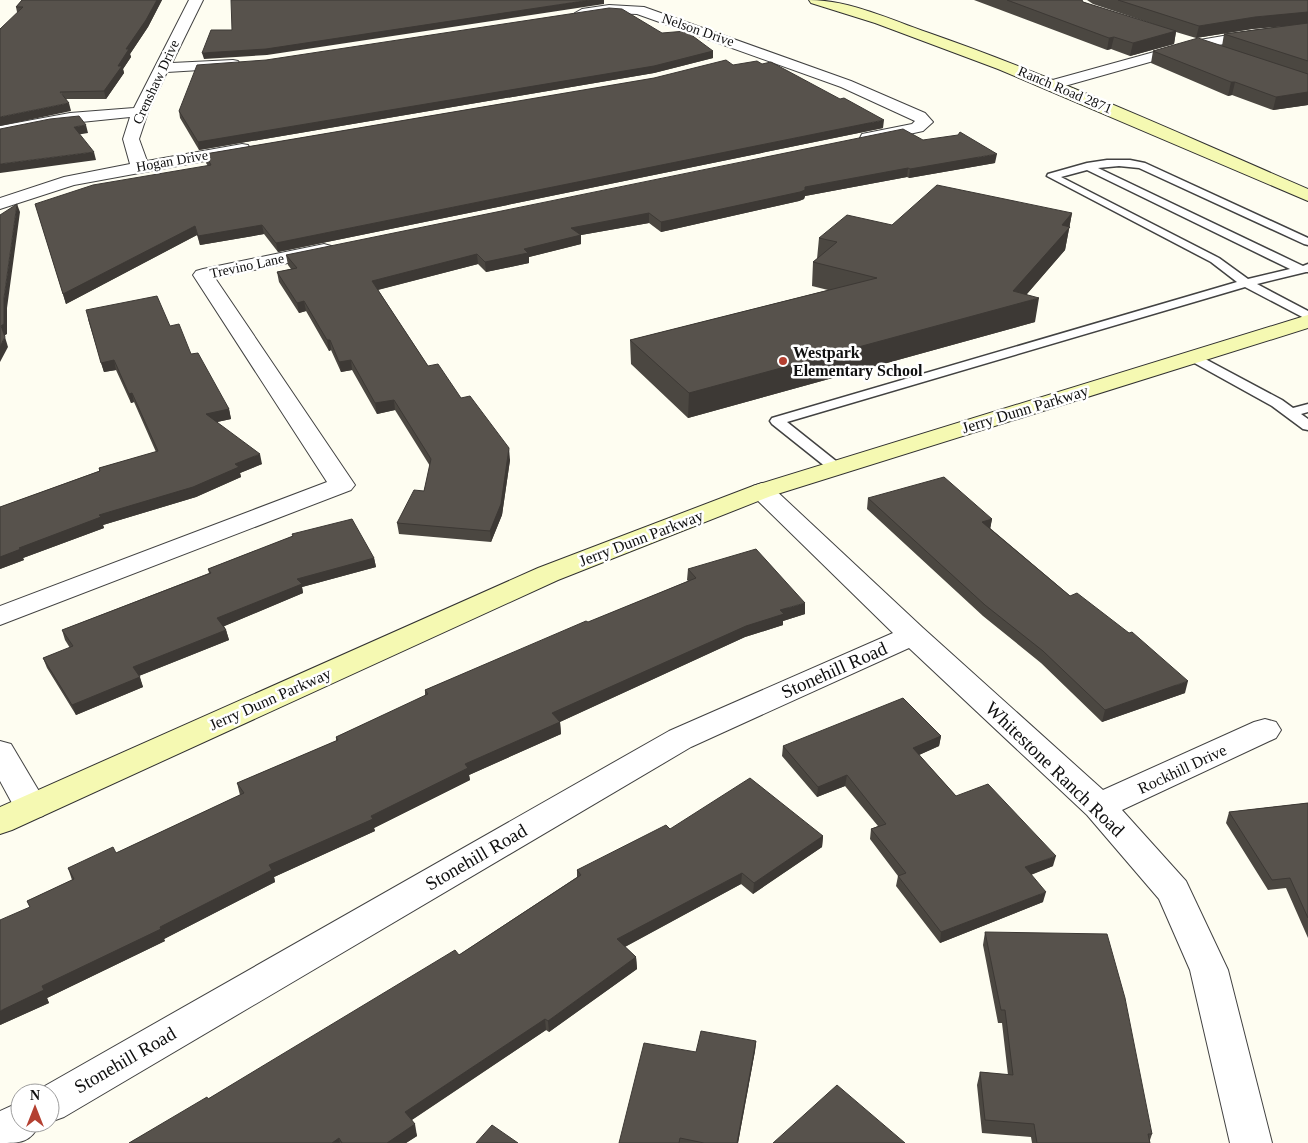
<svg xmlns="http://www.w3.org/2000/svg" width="1308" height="1143" font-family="Georgia,serif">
	<rect width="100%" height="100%" fill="#fefdf1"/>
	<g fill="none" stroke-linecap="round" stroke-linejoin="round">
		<defs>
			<g id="lane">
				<path d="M1107,160H1130L1145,163L1308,238V245L1304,244L1139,168L1119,166L1098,168L1303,266L1308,264V272H1306L1257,284L1308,311V320L1245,287L787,422L841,465L843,468L841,471H831L772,424L770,421L772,418L1237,282L1211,262L1047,176L1048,174L1087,163ZM1087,170L1290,269L1248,279L1219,258L1061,177Z"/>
				<path d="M1194,353L1282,400L1293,408L1308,404V412L1301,414L1308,419V430L1303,429L1272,406L1189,360L1187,357Z"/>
			</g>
			<g id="street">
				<path d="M189,0H203L172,63L233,60L238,61L240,64L238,67L233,68L167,72L148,112L139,139L147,161L242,144L248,145L250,149L248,153L74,185L0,209V198L64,177L130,164L123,139L130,117L52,125L0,136V126L70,113L134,108Z"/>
				<path d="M609,5L644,7L851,81L925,113L933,122L923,131L868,143L862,142L860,138L862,134L912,124L915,121L841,87L637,14L609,13L582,17L575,13L582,9Z"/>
				<path d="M1308,25V33L1252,39L1196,49L1054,89L1049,87L1046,84L1049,81L1194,41L1252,31Z"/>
				<path d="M324,244L331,246L334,250L331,254L215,278L355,485L351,490L0,625V606L327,482L193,275L196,271L203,269Z"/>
				<path d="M762,483L771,486L923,628L1103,790L1254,722L1265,719L1276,722L1281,730L1276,738L1122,810L1186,881L1228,970L1272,1143H1230L1190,970L1159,899L1087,815L909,648L691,747L64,1117L50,1122V1093H35L36,1091L669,731L893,633L753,496L749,491L753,486Z"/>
				<path d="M0,741L11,744L43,798L48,807L43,816L31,819L19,816L0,781Z"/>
				<path d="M20,1102V1123H40C31,1143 20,1143 0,1143V1111Z"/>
			</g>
			<g id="secondary">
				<path d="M809,0C850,0 891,20 929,33C1058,78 1183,135 1308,189V201L998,69L875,23L811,3Z"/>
				<path d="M1308,315V328L771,496L558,580L12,830L0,834V807L538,568L753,486Z"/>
			</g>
		</defs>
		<use href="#lane" stroke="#424242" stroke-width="3"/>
		<use href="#street" stroke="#424242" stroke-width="2"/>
		<use href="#secondary" stroke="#313131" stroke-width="2"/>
		<use href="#lane" fill="#fff" fill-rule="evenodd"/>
		<use href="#street" fill="#fff" fill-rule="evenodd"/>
		<use href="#secondary" fill="#f5f9b2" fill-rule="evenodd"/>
	</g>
	<g fill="#4b4741">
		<path d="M22,0H162L148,27L130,54L131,57L123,69L124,73L106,99H66L71,111L17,12L16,7Z"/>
		<path d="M974,0H1082L1083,2L1165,28L1093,4L1087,0H1308V105L1273,110L1232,95L1228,96L1151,63L1153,51L1222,46L1224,34L1291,25L1252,29L1196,38L1176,32L1174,44L1130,56L1111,49L1107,50Z"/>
		<path d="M662,33L713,51V58L654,73L199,150L180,118L179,111Z"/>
		<path d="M733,65L883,128L278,252L264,234L200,245L197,235L66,304L38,213L208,166L206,163L205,154Z"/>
		<path d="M923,140L995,163L909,178L907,177L805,196L804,199L799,201L661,232L649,223L581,235V244L529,257V263L486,272L478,264L378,290L428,366L461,398L510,460L502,515L491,542L399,534L397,523L424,491L430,466L395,410L377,414L352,370L341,372L331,350L329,351L306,311L299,313L279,282L277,272L291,269L288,265L286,255Z"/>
		<path d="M1072,213L1065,250L1027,294L1035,322L688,418L631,364L630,340L828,290L812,286L813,262L817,259L819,238L892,225Z"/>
		<path d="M88,319L170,326L229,409L231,419L217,422L262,464L240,473L241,477L196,497L103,525L104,528L23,558L24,560L0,569V507L99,471V468L156,452L134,402L131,403L116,370L104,372Z"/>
		<path d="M868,498L992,519L990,528L1185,693L1102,722L1041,663L983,616L867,509Z"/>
		<path d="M292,534L374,558L376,567L302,587L303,593L224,626L226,630L229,640L139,676L143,687L76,715L47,668L43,658L70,648L65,640L62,630L209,573L208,569L293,536Z"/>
		<path d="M688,569L805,614L783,621V625L745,637L560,722L561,734L469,775L470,780L374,828L375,831L274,877L275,882L164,939L165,941L47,998L49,1003L0,1025L30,907L27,901L72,880L68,868L116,853L240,795L237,783L336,741V737L425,696V690L688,581L687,580Z"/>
		<path d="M941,736L939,746L919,755L956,796L1053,866L1031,875L1043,902L940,943L896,886L898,876L870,839L871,829L878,826L845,786L817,797L782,756L783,746Z"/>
		<path d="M1308,803V938L1286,888L1268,890L1226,823L1229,812Z"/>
		<path d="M670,829L823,836L822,847L753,894L741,884L625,947L636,957L637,969L549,1032L546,1030L412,1120L417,1136L406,1143H129L208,1099L459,955L577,877V870Z"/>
		<path d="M985,932L1152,1134L1150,1140V1143H1032L1031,1137L982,1133L977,1085L980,1072L1008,1075L1002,1023H998L983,945Z"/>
		<path d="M756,1041L755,1051L738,1143H619L696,1052Z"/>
	</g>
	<g fill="#3d3935">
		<path d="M157,0H162L148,27L130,54L131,57L123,69L124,73L106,99L104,91L126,49Z"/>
		<path d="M590,0H604V4L267,55L204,59L202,53Z"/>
		<path d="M1308,12V24L1252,29L1196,38L1199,26L1255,17Z"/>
		<path d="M1176,31L1174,44L1130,56L1133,43Z"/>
		<path d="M1114,37L1111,49L1107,50L1109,38Z"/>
		<path d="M713,51V58L654,73L199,150L198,142Z"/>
		<path d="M1231,82H1235L1232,95L1228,96Z"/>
		<path d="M1308,92V105L1273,110L1276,97Z"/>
		<path d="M69,103L71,111L0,126V117Z"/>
		<path d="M884,120L883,128L278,252L276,243Z"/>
		<path d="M86,125L88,133L76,135L74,127Z"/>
		<path d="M94,152L96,160L0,173V164Z"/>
		<path d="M997,154L995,163L909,178L910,169Z"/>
		<path d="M908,168L907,177L805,196L804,199L799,201L661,232V222L805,187Z"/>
		<path d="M17,204L20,212L7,308V334L4,336L1,326L4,298Z"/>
		<path d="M649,213V223L581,235V244L529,257V263L486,272L485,262L524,249L571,228Z"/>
		<path d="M1072,213L1065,250L1019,303L1039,298L1035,322L688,418L689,393L1062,225Z"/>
		<path d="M262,225L264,234L200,245L198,236Z"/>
		<path d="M195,226L197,235L66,304L63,294Z"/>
		<path d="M477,254L478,264L373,291L372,281Z"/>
		<path d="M304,301L306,311L299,313L297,303Z"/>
		<path d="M5,337L8,347L0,362V346Z"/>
		<path d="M327,340H330L331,350L329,351Z"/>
		<path d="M114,360L116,370L104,372L101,363Z"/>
		<path d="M351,360L352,370L341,372L339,362Z"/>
		<path d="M132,393L134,402L131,403L129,394Z"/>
		<path d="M394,400L395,410L377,414L375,403Z"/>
		<path d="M229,409L231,419L208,424L206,414Z"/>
		<path d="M509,448L510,460L502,515L491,542L490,531Z"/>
		<path d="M260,454L262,464L240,473L241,477L196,497L103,525L104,528L23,558L24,560L0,569V557L19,548L99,515L235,464Z"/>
		<path d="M992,519L990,530L982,522Z"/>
		<path d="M374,558L376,567L302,587L303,593L220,628L217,618L297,579Z"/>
		<path d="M805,603V614L783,621V625L745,637L553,725L552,713L780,610Z"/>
		<path d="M226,630L229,640L136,677L133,667Z"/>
		<path d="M140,677L143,687L76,715L72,705Z"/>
		<path d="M1188,681L1185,693L1102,722L1105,710Z"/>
		<path d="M560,722L561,734L469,775L470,780L374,828L375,831L274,877L275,882L164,939L165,941L47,998L49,1003L0,1025V1011L42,986L160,927L269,865L371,816L465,764Z"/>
		<path d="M941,736L939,746L912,758L913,748Z"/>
		<path d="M847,775L845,786L817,797L818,787Z"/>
		<path d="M823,836L822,847L753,894L754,883Z"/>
		<path d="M1056,856L1053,866L1022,878L1025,867Z"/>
		<path d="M742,873L741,884L617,951V939Z"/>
		<path d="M1046,892L1043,902L940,943L941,932Z"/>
		<path d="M636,957L637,969L549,1032L548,1021Z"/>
		<path d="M545,1019L546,1030L407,1123L405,1112Z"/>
		<path d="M756,1041L755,1051L738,1143H737Z"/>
		<path d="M415,1124L417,1136L406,1143H387Z"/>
		<path d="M339,1138L340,1143H332Z"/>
	</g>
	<g fill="#57524c" stroke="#3d3935">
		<path d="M22,0H157L146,20L126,49H129L118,66H122L104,91L60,92L69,103L0,117V29L23,7H16Z"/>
		<path d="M231,0H590L266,49L202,53L211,30H232Z"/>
		<path d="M1007,0H1082L1083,2L1176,31L1133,43L1114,37L1109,38Z"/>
		<path d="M1118,0H1308V12L1255,17L1199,26Z"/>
		<path d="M609,8L622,9L662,33L686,31L713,51L654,66L198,142L179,111L197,65L266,60Z"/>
		<path d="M1308,23V61L1224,34Z"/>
		<path d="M1198,38L1308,74V92L1276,97L1235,82H1231L1153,51Z"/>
		<path d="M726,60L733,65L757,61L762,64L771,62L840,99L844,98L884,120L276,243L262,225L198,236L195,226L63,294L35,204L93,185L211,165L205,154L654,78Z"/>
		<path d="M79,116L86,125L74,127L94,152L0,164V129L50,119Z"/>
		<path d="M903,129L923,140L958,135L960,132L997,154L910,169L908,168L805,187V190L800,192L661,222L649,213L571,228L581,235L524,249L528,253L485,262L477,254L372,281L428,366L438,364L461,398L470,396L509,448L501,504L490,531L397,523L414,490L424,491L431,459L394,400L375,403L351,360L339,362L330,340H327L304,301L297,303L277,272L297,268L286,255Z"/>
		<path d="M937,185L1072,213L1062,225L1070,227L1013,291L1039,298L689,393L630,340L877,278L813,262L837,242L819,238L847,215L892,225Z"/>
		<path d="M17,204L4,298V324L1,326L5,337L0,346V215Z"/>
		<path d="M157,296L170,326L179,324L191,354L198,353L229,409L206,414L260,454L235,464L239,467L193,487L99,515L101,517L19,548L21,549L0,557V507L100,471L99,468L158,451L132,393L129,394L114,360L101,363L86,310Z"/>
		<path d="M944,477L992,519L982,522L1070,596L1077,593L1129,633L1132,632L1188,681L1105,710L1043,651L985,605L868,498Z"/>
		<path d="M352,519L374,558L297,579L302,584L217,618L226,630L133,667L140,677L72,705L43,658L73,646L62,630L211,573L208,569L293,536L292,534Z"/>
		<path d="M756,549L805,603L780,610L784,614L746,626L552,713L560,722L465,764L468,768L371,816L373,819L269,865L272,870L160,927L161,929L42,986L44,990L0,1011V920L30,907L27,901L74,879L68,868L113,847L116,853L244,793L237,783L338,740L336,737L428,694L425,690L586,621L588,622L696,578L688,569Z"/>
		<path d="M903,698L941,736L913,748L956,796L988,784L1056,856L1025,867L1046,892L941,932L898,876L906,873L871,829L886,824L847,775L818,787L783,746Z"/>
		<path d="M750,778L823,836L754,883L742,873L617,939L636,957L548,1021L545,1019L405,1112L415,1124L387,1143H342L339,1138L332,1143H129L207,1097L208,1099L455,950L459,955L581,875L577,870L666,825L670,829Z"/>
		<path d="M1308,803V918L1290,878L1272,880L1229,812Z"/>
		<path d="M985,932L1107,934L1125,998L1152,1134H1148L1150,1143H1037L1034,1124L985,1120L980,1072L1013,1075L1005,1010H1001Z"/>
		<path d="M701,1031L756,1041L737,1143H704L680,1138L679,1143H619L644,1043L696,1052Z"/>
		<path d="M837,1085L905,1143H773Z"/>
		<path d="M492,1125L518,1143H476Z"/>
	</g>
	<circle fill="#b44031" stroke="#fff" stroke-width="2" cx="783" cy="361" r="5"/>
	<g text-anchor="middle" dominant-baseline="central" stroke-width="5" stroke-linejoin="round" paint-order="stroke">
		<g font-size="14" fill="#0f0f0f" stroke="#fff">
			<text transform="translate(698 30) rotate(19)">Nelson Drive</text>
			<text transform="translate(156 82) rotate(-65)">Crenshaw Drive</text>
			<text transform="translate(1065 90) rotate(23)">Ranch Road 2871</text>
			<text transform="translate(172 161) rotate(-10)">Hogan Drive</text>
			<text transform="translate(247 266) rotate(-12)">Trevino Lane</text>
		</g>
		<g font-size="16" font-weight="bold" fill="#0f0f0f" stroke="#fff" text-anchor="start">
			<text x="793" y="352">Westpark<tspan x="793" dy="18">Elementary School</tspan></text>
		</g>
		<g font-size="16" fill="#0f0f0f" stroke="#fff">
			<text transform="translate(1025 409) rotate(-17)">Jerry Dunn Parkway</text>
			<text transform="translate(641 538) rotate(-21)">Jerry Dunn Parkway</text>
			<text transform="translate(270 699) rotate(-24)">Jerry Dunn Parkway</text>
			<text transform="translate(1182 769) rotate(-25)">Rockhill Drive</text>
		</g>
		<g font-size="19" fill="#0f0f0f" stroke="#fff">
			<text transform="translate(834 670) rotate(-24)">Stonehill Road</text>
			<text transform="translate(1055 769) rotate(44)">Whitestone Ranch Road</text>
			<text transform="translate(476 857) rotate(-30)">Stonehill Road</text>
			<text transform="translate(125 1060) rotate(-30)">Stonehill Road</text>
		</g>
	</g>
	<g transform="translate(35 1108)"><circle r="24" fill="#ffffff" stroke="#9f9f9f"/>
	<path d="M0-4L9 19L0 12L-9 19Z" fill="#b44031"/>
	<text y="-8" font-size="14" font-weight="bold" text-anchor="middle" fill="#0f0f0f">N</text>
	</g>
</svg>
